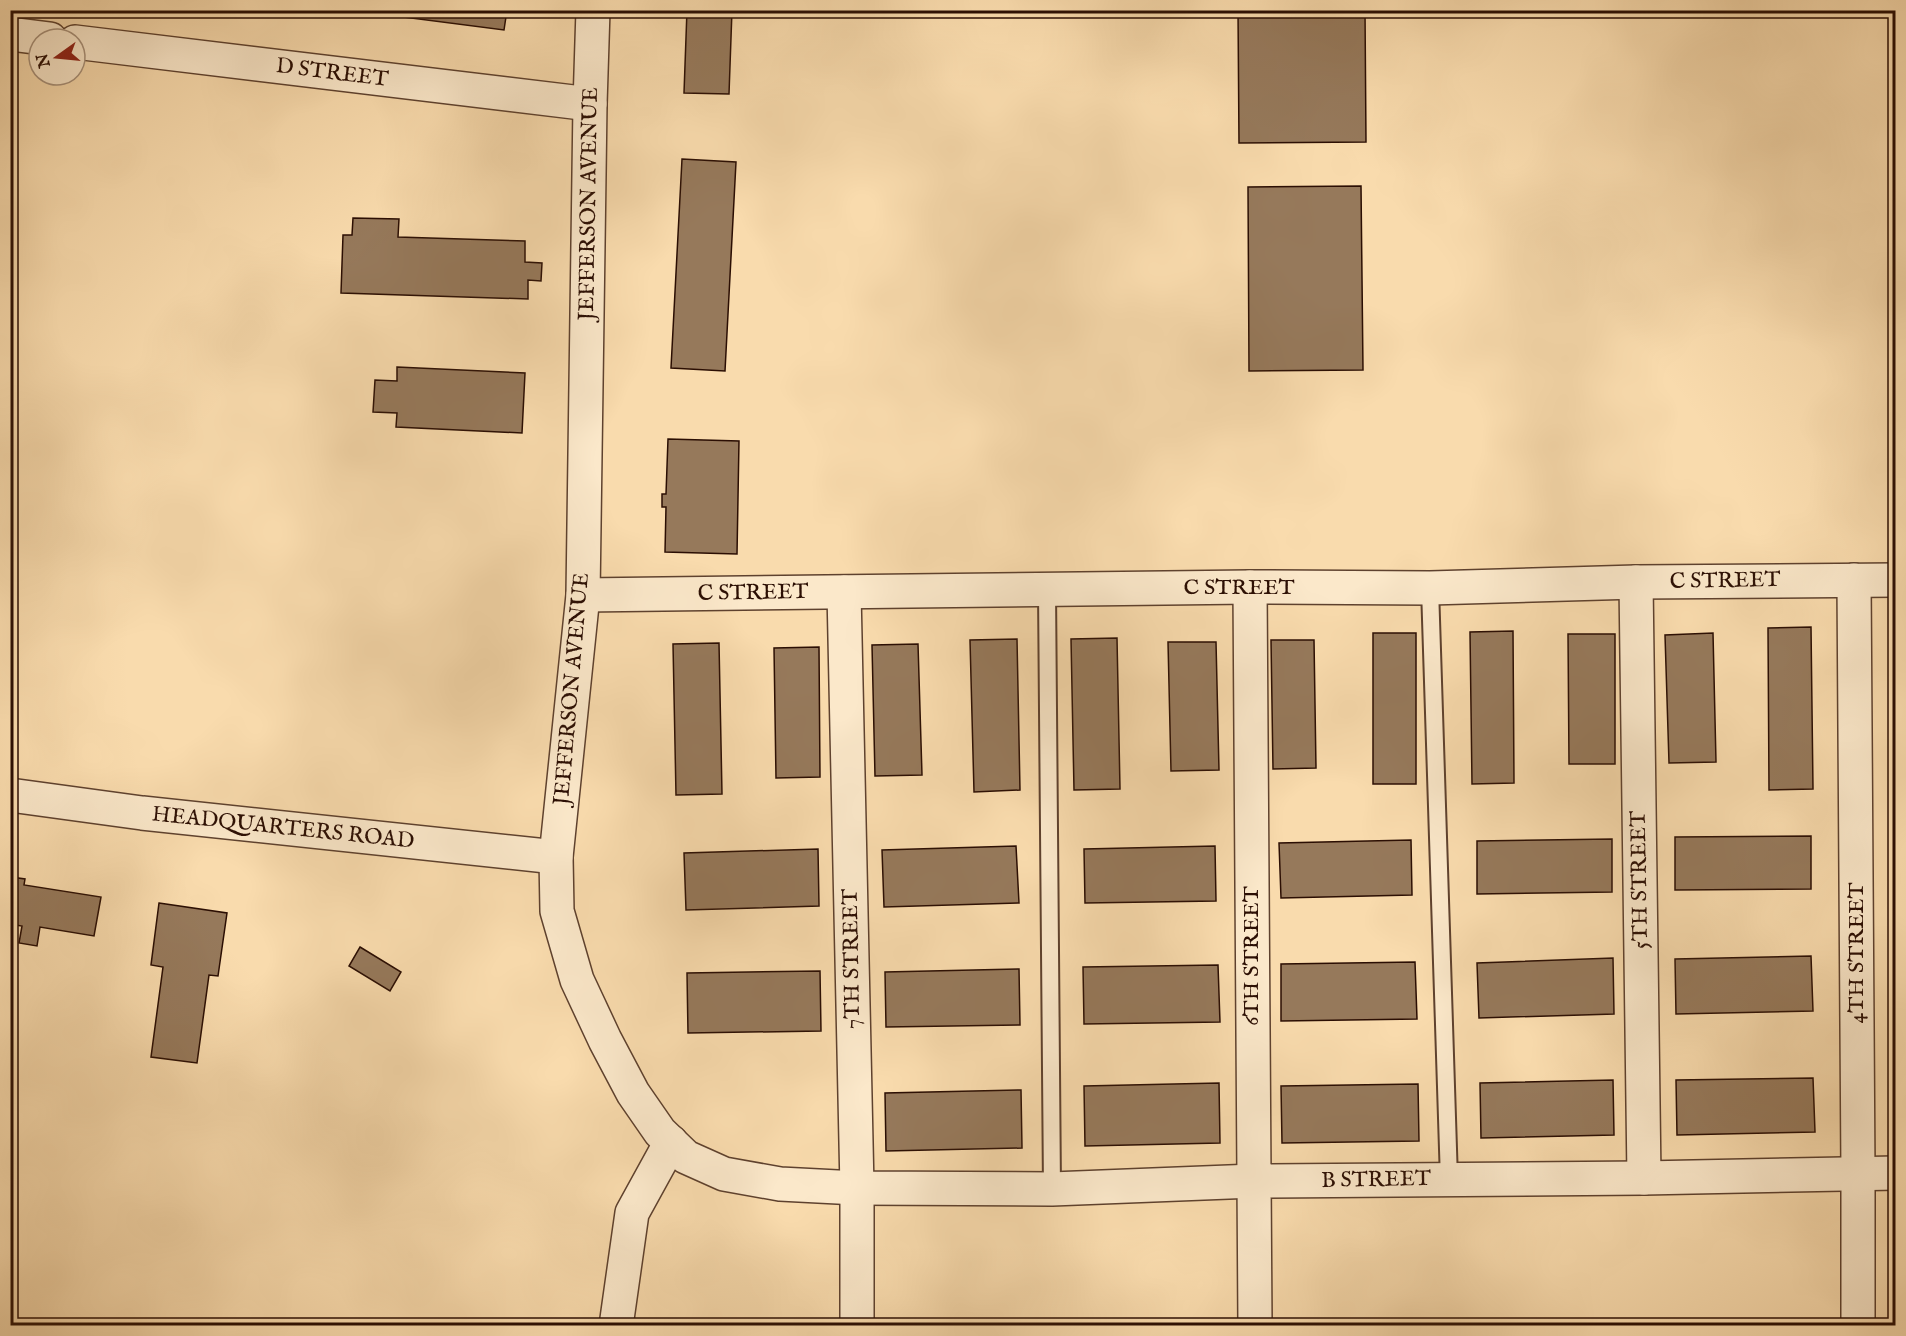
<svg xmlns="http://www.w3.org/2000/svg" width="1906" height="1336" font-family="'IM FELL English',serif">
	<rect width="100%" height="100%" fill="#f9dbad"/>
	<filter id="stains"><feTurbulence type="fractalNoise" baseFrequency=".00333" numOctaves="4"/><feColorMatrix values="0 0 0 0 .2 0 0 0 0 .09 0 0 0 0 .02 0 0 0 .5 -.17"/></filter>
	<radialGradient id="worn" r=".72"><stop offset=".6" stop-color="#630" stop-opacity="0"/><stop offset="1" stop-color="#630" stop-opacity=".3"/></radialGradient>
	<g fill="#96795b" stroke="#2b0e03" stroke-width="1.5">
		<path d="M349,10H507L504,30Z"/>
		<path d="M687,10H732L729,94L684,93Z"/>
		<path d="M1238,10H1365L1366,142L1239,143Z"/>
		<path d="M682,159L736,162L725,371L671,368Z"/>
		<path d="M1361,186L1363,370L1249,371L1248,187Z"/>
		<path d="M353,218L399,219L398,237L525,241V262L542,263L541,281L528,280V299L341,293L343,235H352Z"/>
		<path d="M397,367L525,373L522,433L396,427L397,413L373,412L375,380L397,381Z"/>
		<path d="M668,439L739,441L737,554L665,552L666,507H662V494H666Z"/>
		<path d="M1811,627L1813,789L1769,790L1768,628Z"/>
		<path d="M1513,631L1514,783L1472,784L1470,632Z"/>
		<rect x="1373" y="633" width="43" height="151"/>
		<path d="M1713,633L1716,762L1669,763L1665,635Z"/>
		<path d="M1568,634H1615V764H1569Z"/>
		<path d="M1117,638L1120,789L1074,790L1071,639Z"/>
		<path d="M1017,639L1020,790L974,792L970,640Z"/>
		<path d="M1271,640H1314L1316,768L1273,769Z"/>
		<path d="M1168,642H1216L1219,770L1171,771Z"/>
		<path d="M719,643L722,794L676,795L673,644Z"/>
		<path d="M918,644L922,775L875,776L872,645Z"/>
		<path d="M819,647L820,777L776,778L774,648Z"/>
		<path d="M1811,836V889L1675,890V837Z"/>
		<path d="M1612,839V892L1477,894V841Z"/>
		<path d="M1411,840L1412,895L1281,898L1279,843Z"/>
		<path d="M1016,846L1019,903L884,907L882,850Z"/>
		<path d="M1215,846L1216,901L1085,903L1084,849Z"/>
		<path d="M818,849L819,906L686,910L684,853Z"/>
		<path d="M11,877L25,879L24,885L101,897L94,936L40,927L37,946L19,943L22,926L10,924Z"/>
		<path d="M159,903L227,913L218,976L209,975L197,1063L151,1057L163,967L151,965Z"/>
		<path d="M360,947L401,972L390,991L349,966Z"/>
		<path d="M1811,956L1813,1011L1676,1014L1675,959Z"/>
		<path d="M1613,958L1614,1014L1479,1018L1477,963Z"/>
		<path d="M1415,962L1417,1019L1281,1021V964Z"/>
		<path d="M1218,965L1220,1022L1084,1024L1083,967Z"/>
		<path d="M1019,969L1020,1025L886,1027L885,972Z"/>
		<path d="M1892,970H1896V1023H1894Z"/>
		<path d="M820,971L821,1031L688,1033L687,973Z"/>
		<path d="M1813,1078L1815,1132L1677,1135L1676,1080Z"/>
		<path d="M1613,1080L1614,1135L1481,1138L1480,1083Z"/>
		<path d="M1219,1083L1220,1143L1085,1146L1084,1086Z"/>
		<path d="M1418,1084L1419,1141L1282,1143L1281,1086Z"/>
		<path d="M1021,1090L1022,1148L886,1151L885,1093Z"/>
	</g>
	<g fill="none" stroke-linecap="round" stroke-linejoin="round">
		<defs>
			<g id="lane">
				<path d="M1430,588L1449,1180"/>
				<path d="M1047,590L1052,1189"/>
			</g>
			<g id="street">
				<path d="M593,10L590,104L583,595L556,857L557,911L577,980L605,1040L633,1093L660,1132L686,1157L724,1174L780,1184L857,1188L1052,1189L1254,1181L1644,1178L1896,1173"/>
				<path d="M10,34L50,39"/>
				<path d="M75,42L590,104"/>
				<path d="M1854,580L1858,1173V1326"/>
				<path d="M1636,582L1644,1178"/>
				<path d="M1250,587L1255,1326"/>
				<path d="M844,592L857,1188V1326"/>
				<path d="M583,595L1250,587L1430,588L1636,582L1896,580"/>
				<path d="M10,795L142,813L556,857"/>
				<path d="M616,1326L632,1213L671,1142"/>
			</g>
		</defs>
		<use href="#lane" stroke="#5e412e" stroke-width="20"/>
		<use href="#street" stroke="#5e412e" stroke-width="36"/>
		<use href="#lane" stroke="#fbe8ca" stroke-width="16"/>
		<use href="#street" stroke="#fbe8ca" stroke-width="33"/>
	</g>
	<g text-anchor="middle" dominant-baseline="central" stroke-width="4.5" stroke-linejoin="round" paint-order="stroke">
		<g font-size="22" fill="#2b0e03" stroke="#fbe8ca">
			<text transform="translate(332 73) rotate(7)">D STREET</text>
			<text transform="translate(589 204) rotate(-89)">JEFFERSON AVENUE</text>
			<text transform="translate(1725 581) rotate(-1)">C STREET</text>
			<text x="1239" y="588">C STREET</text>
			<text transform="translate(753 593) rotate(-1)">C STREET</text>
			<text transform="translate(572 689) rotate(-85)">JEFFERSON AVENUE</text>
			<text transform="translate(283 828) rotate(6)">HEADQUARTERS ROAD</text>
			<text transform="translate(1640 880) rotate(-91)">5TH STREET</text>
			<text transform="translate(1857 953) rotate(-90)">4TH STREET</text>
			<text transform="translate(1252 956) rotate(-90)">6TH STREET</text>
			<text transform="translate(852 959) rotate(-91)">7TH STREET</text>
			<text transform="translate(1376 1180) rotate(-1)">B STREET</text>
		</g>
	</g>
	<rect width="1906" height="1336" fill="none" stroke="#f9dbad" stroke-width="36"/>
	<rect x="12" y="12" width="1882" height="1312" fill="none" stroke="#2b0e03" stroke-width="3"/>
	<rect x="18" y="18" width="1870" height="1300" fill="none" stroke="#2b0e03" stroke-width="1.5"/>
	<g transform="translate(57 57) rotate(255)"><circle r="28" fill="#fbe8ca" stroke="#a8917a" stroke-width="1.5"/>
	<path d="M0-4.5L10 22L0 15L-10 22Z" fill="#8f2418"/>
	<text y="-9" font-size="16" font-weight="bold" text-anchor="middle" fill="#2b0e03">N</text>
	</g>
	<rect width="100%" height="100%" filter="url(#stains)"/>
	<rect width="100%" height="100%" fill="url(#worn)"/>
</svg>
